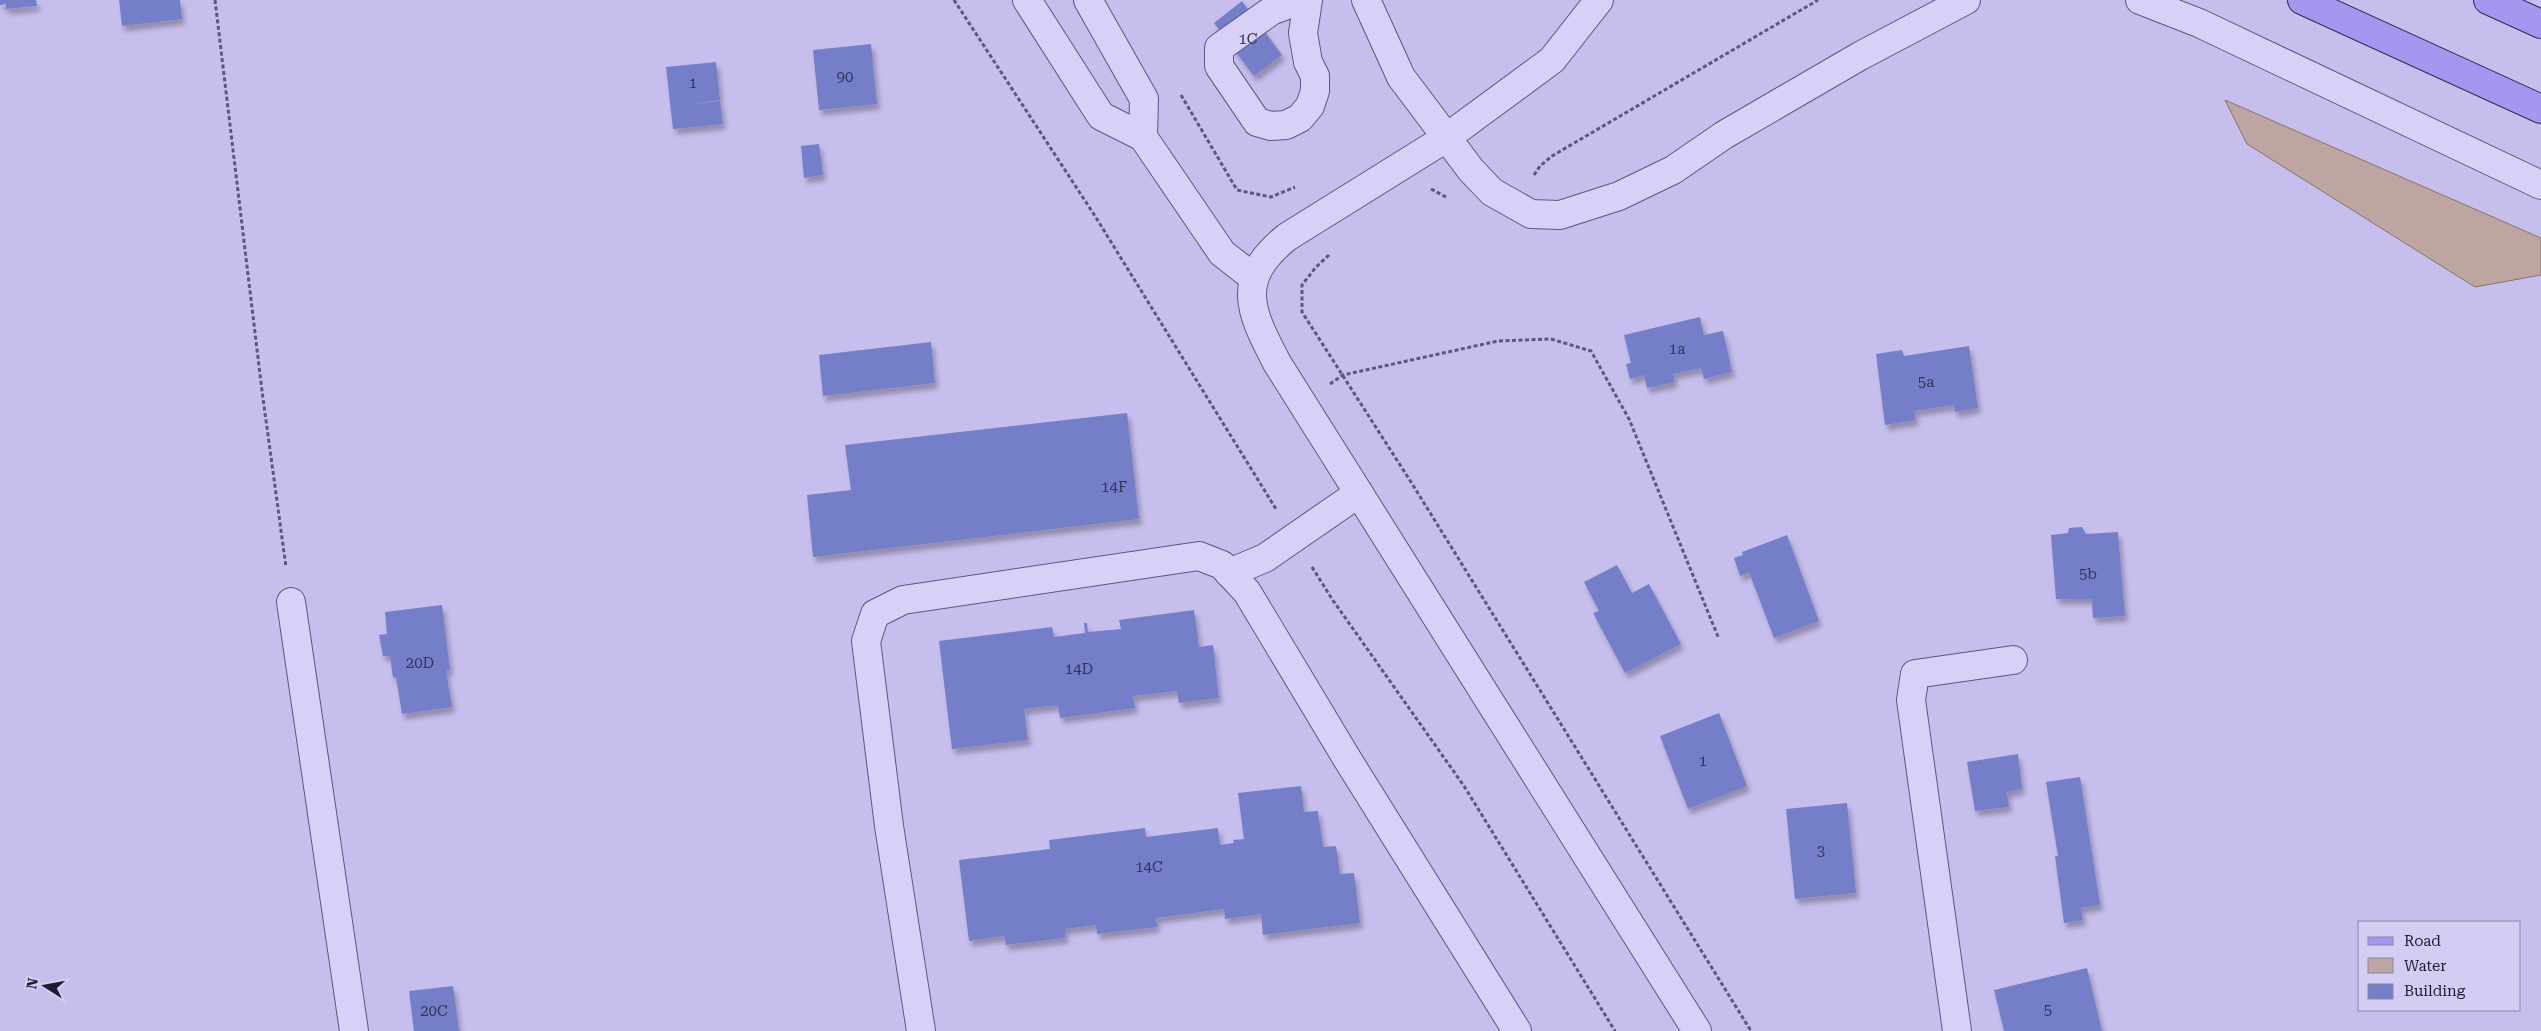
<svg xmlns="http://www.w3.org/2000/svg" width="2541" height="1031" font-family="'Roboto Serif',serif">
	<defs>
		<filter id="shadow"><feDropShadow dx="3" dy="5.5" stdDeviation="2.5" flood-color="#0004"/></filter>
	</defs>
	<rect width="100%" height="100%" fill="#c6beec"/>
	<path fill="#bda6a1" stroke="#8a7169" d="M2225,100L2541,238V275L2475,287L2247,144Z"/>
	<g fill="#757ec9" filter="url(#shadow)">
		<path d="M0,0H36L37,6L6,9V4L0,5Z"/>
		<path d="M119,0H180L182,19L122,26Z"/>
		<path d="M1242,1L1282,55L1254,76L1214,23Z"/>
		<path d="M871,44L877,104L819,110L813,50Z"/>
		<path d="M716,62L720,100L685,105L720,101L723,124L673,129L666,67Z"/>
		<path d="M819,144L823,175L804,178L801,146Z"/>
		<path d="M1700,317L1704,335L1723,331L1732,372L1704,379L1701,368L1673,374L1675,382L1647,388L1644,375L1630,379L1626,364L1631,363L1624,335Z"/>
		<path d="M931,342L935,383L823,396L819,355Z"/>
		<path d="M1969,346L1978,408L1955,412L1954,405L1914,411L1916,420L1885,425L1876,354L1902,350L1904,356Z"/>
		<path d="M1127,413L1139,519L813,557L807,495L851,490L845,445Z"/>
		<path d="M2082,527L2086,534L2118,532L2125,616L2093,618L2092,599H2056L2051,535L2068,533L2069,528Z"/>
		<path d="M1787,535L1819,621L1774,638L1749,572L1740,576L1734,558L1743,555L1742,552Z"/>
		<path d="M1617,565L1632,593L1649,584L1681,644L1625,673L1593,613L1599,611L1584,582Z"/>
		<path d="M442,605L450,670L446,671L452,707L402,714L396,677L393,678L390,656H383L379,635L387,634L385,612Z"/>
		<path d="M1194,610L1199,647L1213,645L1219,698L1179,703L1177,691L1133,696L1135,708L1060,718L1058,705L1024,709L1028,740L952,749L939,641L1052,627L1054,637L1085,633L1084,623H1087L1088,632L1121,629L1119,620Z"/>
		<path d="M1719,713L1747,786L1688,809L1660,736Z"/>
		<path d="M2018,754L2022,789L2007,792L2009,807L1975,811L1967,762Z"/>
		<path d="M2080,777L2100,905L2081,908L2083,920L2064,923L2055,856H2058L2046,782Z"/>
		<path d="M1301,786L1304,812L1318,811L1323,847L1336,846L1340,874L1354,873L1360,923L1263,935L1261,914L1225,919L1224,909L1156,918L1157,927L1097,934L1096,925L1065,929V938L1006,945L1004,936L969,941L959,860L1050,849L1049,840L1145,828L1146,837L1218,828L1220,845L1234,843L1233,840L1244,839L1238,793Z"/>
		<path d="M1847,803L1856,893L1795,899L1786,809Z"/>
		<path d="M2087,968L2102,1031H2004L1994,990Z"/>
		<path d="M453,986L459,1031H414L409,991Z"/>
	</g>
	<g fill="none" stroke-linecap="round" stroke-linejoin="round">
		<defs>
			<g id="minor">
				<path d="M1027,0L1101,116L1143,137L1222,253L1254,278"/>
				<path d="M1088,0L1144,99L1143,137"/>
				<path d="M1300,0L1271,11L1219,48V66L1257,122L1271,126L1286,125L1300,118L1310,106L1315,91V76L1308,62L1303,33L1308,0"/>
				<path d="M1366,0L1401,77L1471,170L1492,192L1531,214L1560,215L1619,196L1673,170L1724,135L1860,56L1966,0"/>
				<path d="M1599,0L1552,60L1446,138L1287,237C1234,280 1250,311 1277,363L1697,1031"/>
				<path d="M2140,0L2199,23L2541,185"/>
				<path d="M1229,573L1265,558L1359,493"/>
				<path d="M291,602L354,1031"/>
				<path d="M921,1031L889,826L866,641L875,614L903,600L1199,556L1222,565L1247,592L1346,757L1517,1031"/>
				<path d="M1957,1031L1911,700L1915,674L2013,660"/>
			</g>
			<g id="major">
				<path d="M2302,0L2541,109"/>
				<path d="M2488,0L2541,24"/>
			</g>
		</defs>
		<use href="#minor" stroke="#585883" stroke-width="30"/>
		<use href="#major" stroke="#2c2e51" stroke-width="30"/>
		<g stroke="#585883" stroke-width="3" stroke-dasharray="4 2.5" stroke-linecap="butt">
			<path d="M215,0L262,391L286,567"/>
			<path d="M954,0L1095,216L1276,509"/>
			<path d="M1181,95L1237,190L1271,197L1295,187"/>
			<path d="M1534,175L1540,166L1552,156L1818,0"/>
			<path d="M1431,189L1446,197"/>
			<path d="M1329,255L1316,267L1302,285V312L1411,482L1751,1031"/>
			<path d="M1330,384L1343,375L1498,341L1551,339L1591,351L1629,419L1719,639"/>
			<path d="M1312,567L1332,599L1464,786L1615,1031"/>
		</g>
		<use href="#minor" stroke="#d8d0f7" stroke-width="28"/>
		<use href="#major" stroke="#a596ef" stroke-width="28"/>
	</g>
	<g text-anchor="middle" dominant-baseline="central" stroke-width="4.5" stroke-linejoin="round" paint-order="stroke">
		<g font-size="15" fill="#323558">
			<text x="1248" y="39">1C</text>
			<text x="845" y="77">90</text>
			<text x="693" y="83">1</text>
			<text x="1677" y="349">1a</text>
			<text x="1926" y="382">5a</text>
			<text x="1114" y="487">14F</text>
			<text x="2088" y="574">5b</text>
			<text x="420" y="663">20D</text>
			<text x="1079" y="669">14D</text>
			<text x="1703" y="761">1</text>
			<text x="1821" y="851">3</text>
			<text x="1149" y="867">14C</text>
			<text x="2048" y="1010">5</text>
			<text x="434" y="1011">20C</text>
		</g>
	</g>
	<rect x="2358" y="921" width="162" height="90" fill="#d4cdf3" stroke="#8a87a6"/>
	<rect x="2368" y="937" width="25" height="8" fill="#a596ef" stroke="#8a87a6"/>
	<text x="2404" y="946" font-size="15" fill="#1c1d33">Road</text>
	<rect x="2368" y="958" width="25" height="15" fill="#bda6a1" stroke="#8a87a6"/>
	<text x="2404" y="971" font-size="15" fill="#1c1d33">Water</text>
	<rect x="2368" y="984" width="25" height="15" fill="#757ec9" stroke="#8a87a6"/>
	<text x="2404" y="996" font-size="15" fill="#1c1d33">Building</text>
	<g transform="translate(45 986) rotate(281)" stroke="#d4cdf3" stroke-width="4" paint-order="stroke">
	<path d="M0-4L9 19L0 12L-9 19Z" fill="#1c1d33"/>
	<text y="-8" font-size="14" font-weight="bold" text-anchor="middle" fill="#1c1d33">N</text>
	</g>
</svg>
